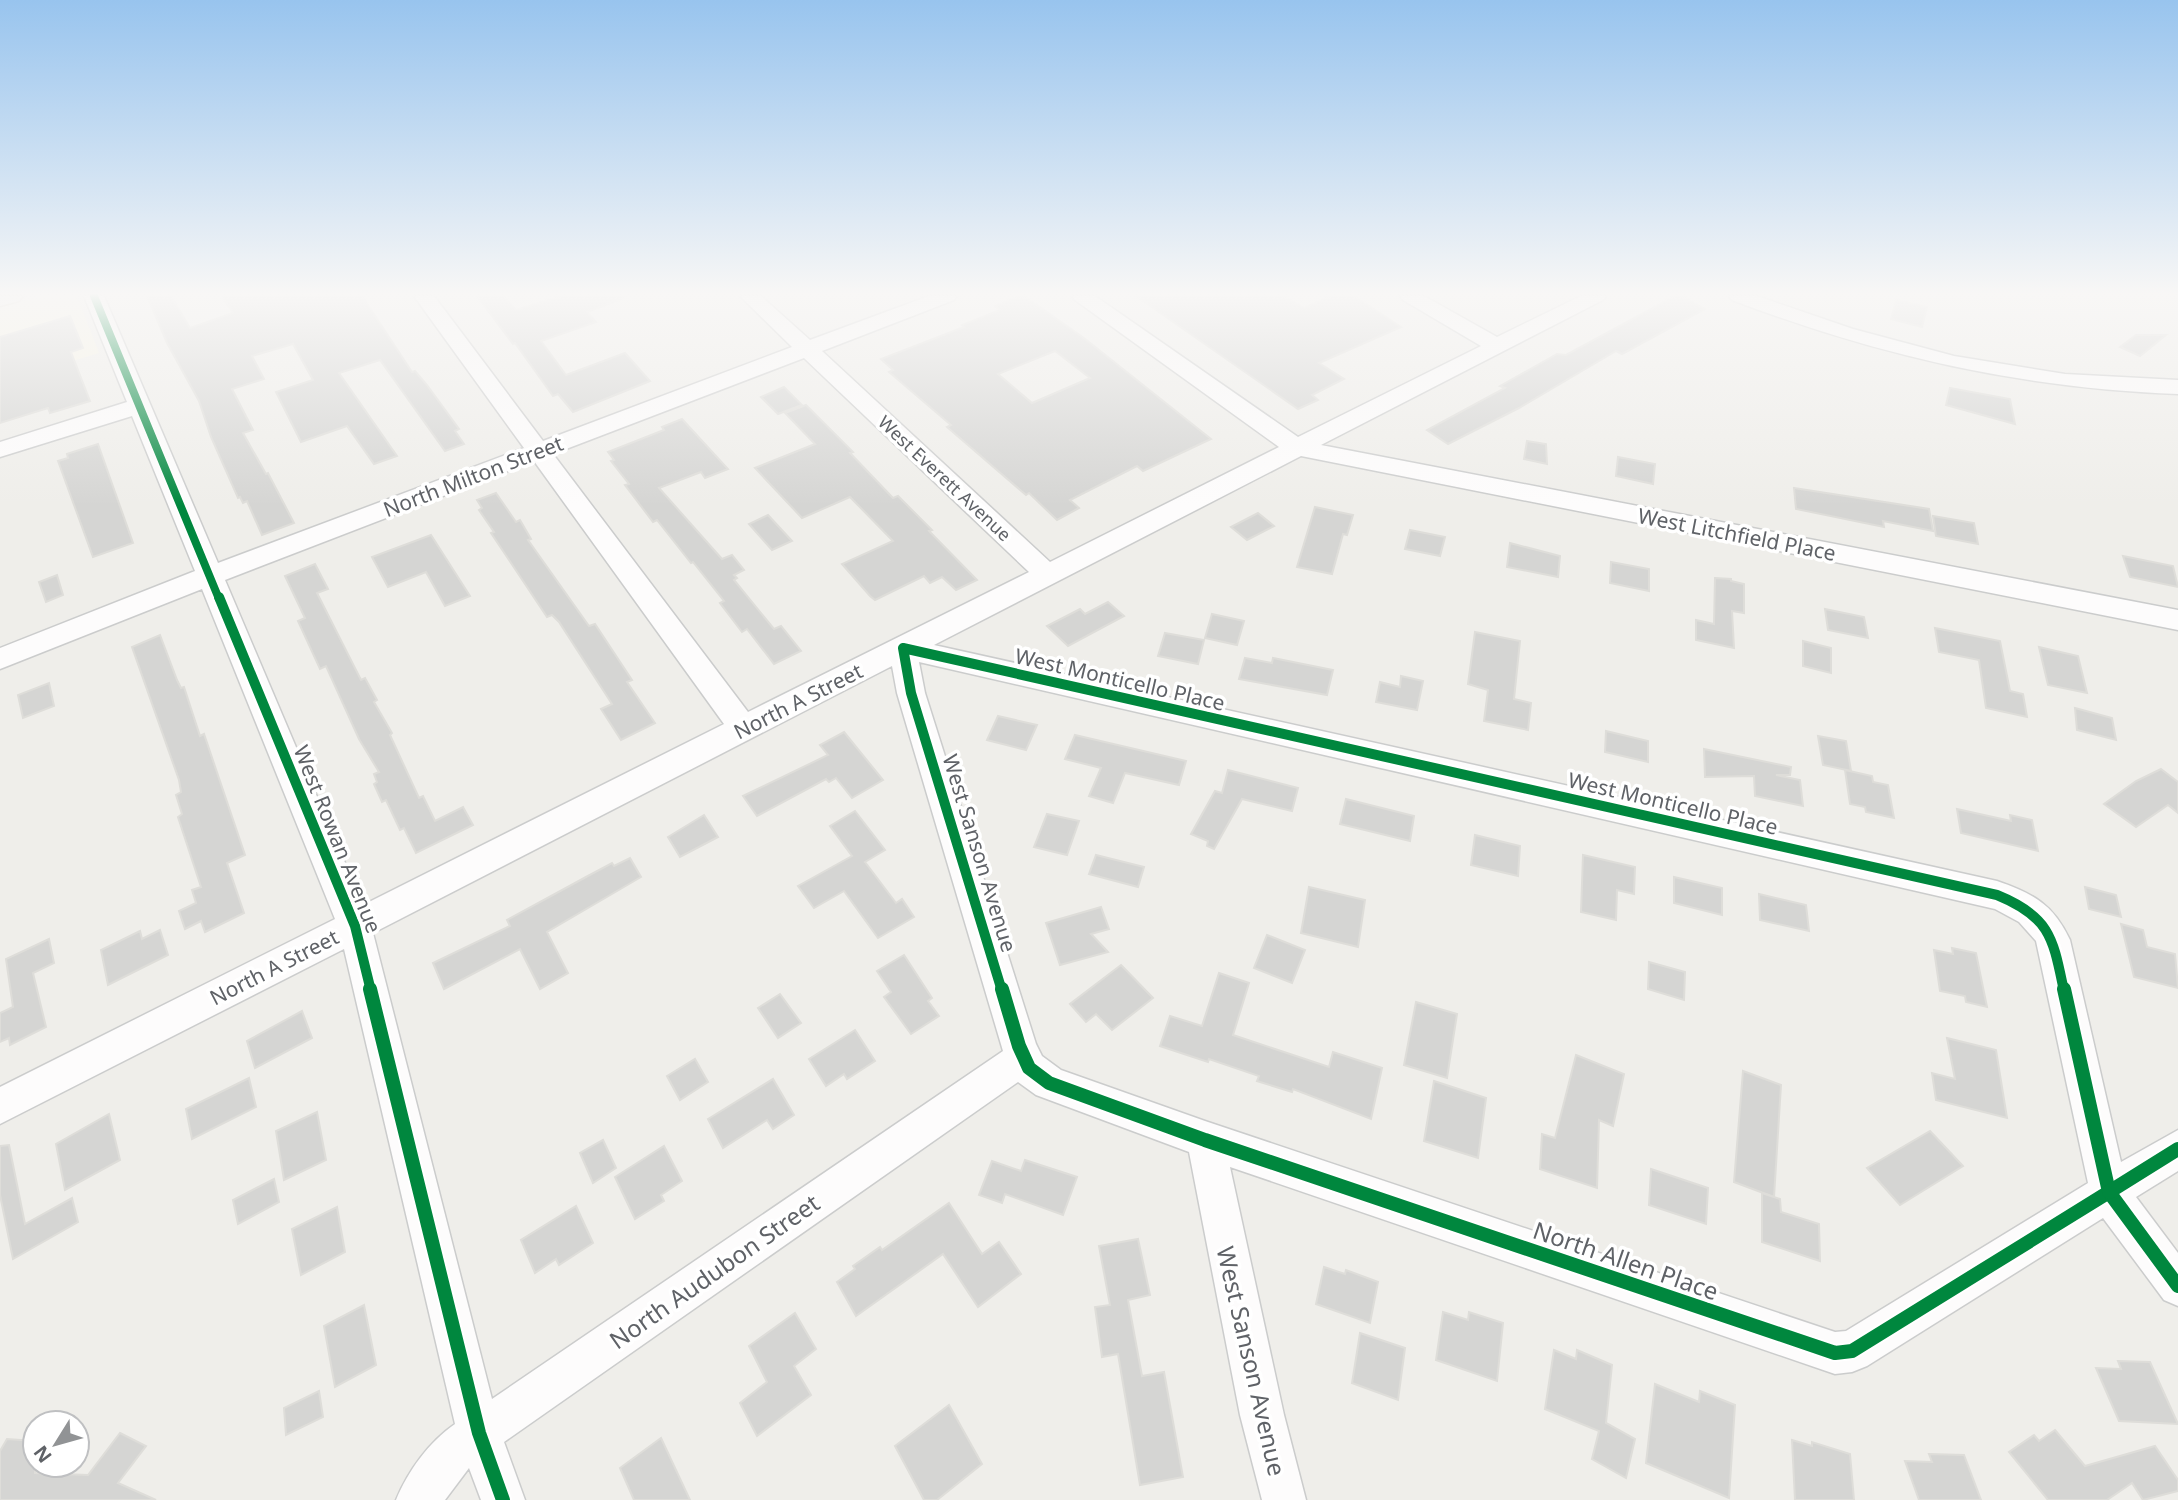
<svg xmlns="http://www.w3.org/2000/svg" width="2178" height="1500" font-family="'Noto Sans',sans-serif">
	<rect width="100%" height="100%" fill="#efeeea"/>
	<path fill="#f7f4e4" d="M41,296H77L99,353L0,383V307Z"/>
	<g fill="#d5d5d3" stroke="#deddd9" stroke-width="2" fill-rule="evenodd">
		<path d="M147,296H171L190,328L233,313L222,296H362L412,372L415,371L427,385L459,429L455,431L464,444L445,451L380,360L339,373L397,456L374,464L347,426L301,442L276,392L313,380L293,344L252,356L264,379L232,389L253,430L243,433L266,474L268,473L294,523L262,535L247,501L243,503L240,497L238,498L211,437L199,401L167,343Z"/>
		<path d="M477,296H504L516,310L561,296H624V298L587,312L596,322L541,341L566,375L625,353L650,381L573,412L558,394L553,396L515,343L513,344Z"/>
		<path d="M1020,296L1028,299L1084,338L1211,439L1143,471L1137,466L1070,500L1079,508L1057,520L1029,493L1026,495L947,427L951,425L889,372L893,370L881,359L964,327L962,325L1000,310L995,306ZM1055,351L1090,378L1032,403L998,374Z"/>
		<path d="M1136,296H1283L1304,308L1331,296H1354L1401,327L1319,363L1344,379L1312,395L1318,400L1298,409Z"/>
		<path d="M1675,296H1681L1705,309L1622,354L1616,351L1519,408L1448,444L1427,430L1505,388L1500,386L1557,354L1566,355Z"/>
		<path d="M1896,300L1927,307L1922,327L1891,319Z"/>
		<path d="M70,316L83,348L71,352L90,401L50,413L48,408L0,423V337Z"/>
		<path d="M2136,335H2166L2140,356L2120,347Z"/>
		<path d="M784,387L802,405L778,414L761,397Z"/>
		<path d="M1950,388L2010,399L2015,424L1946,405Z"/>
		<path d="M806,405L853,452L850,453L893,498L898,496L932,530L929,531L977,580L956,590L942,577L930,583L924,576L875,600L870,596L842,564L893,541L850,497L802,518L755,468L815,444L785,413Z"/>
		<path d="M682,419L728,469L705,478L701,472L659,488L722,559L732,555L744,570L734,575L737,578L734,580L774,629L781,626L801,651L774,664L747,629L742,632L720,603L724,601L693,562L691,563L657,520L653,522L625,485L629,484L611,461L614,460L608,452L664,430L662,427Z"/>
		<path d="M1527,441L1546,444L1547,464L1524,459Z"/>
		<path d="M98,444L133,543L93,557L58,461L68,458L67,454Z"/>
		<path d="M1618,457L1655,464L1653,484L1616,476Z"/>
		<path d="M1794,488L1929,509L1933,531L1883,521L1884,527L1796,509Z"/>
		<path d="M496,493L516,522L520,520L531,539L528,540L589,626L595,624L632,680L627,682L655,723L621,740L601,709L612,704L559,622L552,615L547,617L491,533L494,532L479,510L482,508L477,500Z"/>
		<path d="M1315,507L1353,515L1347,535L1343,534L1332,574L1297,567Z"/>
		<path d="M1258,513L1274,526L1247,540L1231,527Z"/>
		<path d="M768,515L792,541L772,550L749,524Z"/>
		<path d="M1933,516L1974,523L1978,544L1936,536Z"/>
		<path d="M1410,530L1445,537L1440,556L1405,549Z"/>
		<path d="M431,535L470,596L445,606L426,572L388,587L372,557Z"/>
		<path d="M1510,543L1560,556L1558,577L1507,567Z"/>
		<path d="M2123,556L2173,566L2178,587L2130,577Z"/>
		<path d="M1611,562L1649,569V591L1610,583Z"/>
		<path d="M315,564L328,589L317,593L361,680L365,678L377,700L374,702L392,733L390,735L419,798L423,796L435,821L463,807L473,825L416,853L404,828L400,830L386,800L382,802L374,784L377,782L374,774L379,772L359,739L326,666L320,669L298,621L305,618L285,576Z"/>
		<path d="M57,575L63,595L46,602L39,582Z"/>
		<path d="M1715,578L1731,579V581L1744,584V613L1732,611L1734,648L1696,640V620L1714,624Z"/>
		<path d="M1108,602L1124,616L1068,646L1047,626L1080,609L1085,614Z"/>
		<path d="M1825,609L1864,617L1868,638L1828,630Z"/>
		<path d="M1212,614L1244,621L1237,645L1205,638Z"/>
		<path d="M1935,628L2000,641L2010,691L2023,694L2027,717L1986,708L1979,660L1939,652Z"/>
		<path d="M1475,632L1520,641L1514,699L1531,703L1528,730L1484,721L1488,690L1468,684Z"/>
		<path d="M1165,633L1204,640L1198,664L1158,656Z"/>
		<path d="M160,635L177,680L181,688L184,687L200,736L204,734L245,855L227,863L244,913L205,932L201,921L185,929L179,911L196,903L192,890L201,887L178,817L182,814L176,795L181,792L179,780L132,647Z"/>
		<path d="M1803,641L1831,648V673L1803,666Z"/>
		<path d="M2039,647L2078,656L2087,693L2048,685Z"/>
		<path d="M1245,658L1272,663L1273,658L1333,670L1327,695L1239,679Z"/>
		<path d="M1401,676L1423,681L1417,710L1376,702L1380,682L1400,687Z"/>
		<path d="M49,683L54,706L23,718L18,695Z"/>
		<path d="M2075,708L2112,718L2116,740L2077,730Z"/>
		<path d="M998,716L1037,725L1026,750L987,740Z"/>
		<path d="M1606,731L1648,741V762L1605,752Z"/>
		<path d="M844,732L883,780L852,798L836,778L829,782L826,779L757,816L743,796L828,755L820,745Z"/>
		<path d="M1075,735L1186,761L1179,785L1125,773L1113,803L1089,796L1101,768L1065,759Z"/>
		<path d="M1818,736L1846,741L1851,771L1823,765Z"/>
		<path d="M1704,749L1791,767L1790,775H1776L1800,780L1803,806L1755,796L1754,776L1705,777Z"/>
		<path d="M2161,769L2178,782V813L2168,805L2136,827L2104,804L2136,781Z"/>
		<path d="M1228,770L1298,788L1292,811L1242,799L1214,849L1207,846L1208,841L1191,834L1215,791L1222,793Z"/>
		<path d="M1845,770L1872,776L1873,782L1888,785L1894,818L1866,812L1865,807L1850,804Z"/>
		<path d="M1346,799L1414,816L1410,841L1340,824Z"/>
		<path d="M1957,809L2011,821L2010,815L2032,820L2038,851L1961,833Z"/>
		<path d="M855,811L885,850L865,862L896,903L902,899L914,917L878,938L844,891L814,908L798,886L852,856L830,826Z"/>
		<path d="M1047,814L1079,821L1067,855L1034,847Z"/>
		<path d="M704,815L718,837L680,857L668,837Z"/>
		<path d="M1475,835L1520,846L1518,876L1471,865Z"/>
		<path d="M1096,855L1144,867L1138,887L1089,874Z"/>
		<path d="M1583,855L1635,867L1634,894L1617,890L1616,920L1581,912Z"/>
		<path d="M630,858L641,877L547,932L568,973L540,989L520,949L444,989L433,963L510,926L507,920L586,877L612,863L614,866Z"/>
		<path d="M1674,877L1722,888V915L1674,903Z"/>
		<path d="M1309,887L1365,900L1358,947L1301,933Z"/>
		<path d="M2085,887L2116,895L2121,917L2089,909Z"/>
		<path d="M1759,894L1806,905L1809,931L1760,920Z"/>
		<path d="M1101,907L1109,929L1091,934L1108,952L1060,965L1046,923Z"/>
		<path d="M2121,924L2143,930L2147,947L2175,954L2178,988L2134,977Z"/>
		<path d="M160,930L168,955L108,985L101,950L140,931L142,939Z"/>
		<path d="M1267,935L1305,950L1292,983L1254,968Z"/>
		<path d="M49,939L54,963L33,973L46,1027L10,1045L9,1038L0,1042V1013L13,1007L6,959Z"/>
		<path d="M1952,948L1976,953L1987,1007L1966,1002L1965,996L1940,991L1934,950L1953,954Z"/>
		<path d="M904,955L932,998L928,1001L939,1016L911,1034L884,997L891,992L877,971Z"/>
		<path d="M1649,962L1685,972L1684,1000L1648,989Z"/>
		<path d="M1121,965L1153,998L1112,1030L1096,1014L1086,1022L1070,1004Z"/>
		<path d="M1219,973L1249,983L1233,1035L1329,1067L1333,1052L1382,1068L1371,1119L1293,1089L1292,1092L1257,1081L1259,1076L1209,1059L1208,1062L1160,1046L1170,1016L1202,1026Z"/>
		<path d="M780,994L801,1023L778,1038L758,1008Z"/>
		<path d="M1416,1002L1457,1014L1447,1078L1404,1065Z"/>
		<path d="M302,1011L312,1038L255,1068L247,1041Z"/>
		<path d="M855,1030L875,1061L847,1079L844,1074L826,1086L809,1059Z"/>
		<path d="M1947,1038L1996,1050L2007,1118L1936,1100L1932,1073L1955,1079Z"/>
		<path d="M1576,1055L1624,1074L1613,1126L1599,1120L1597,1188L1540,1169L1542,1134L1555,1138Z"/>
		<path d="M695,1059L708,1082L680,1100L667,1076Z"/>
		<path d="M1743,1071L1781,1085L1774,1197L1734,1182Z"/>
		<path d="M249,1078L256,1107L192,1139L186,1109Z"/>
		<path d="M773,1079L794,1115L773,1129L767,1120L723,1148L708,1119Z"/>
		<path d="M1434,1081L1486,1098L1478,1158L1424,1141Z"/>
		<path d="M317,1112L326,1160L284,1180L276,1131Z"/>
		<path d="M109,1114L120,1160L65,1190L56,1144Z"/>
		<path d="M1930,1131L1963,1166L1900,1205L1867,1168Z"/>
		<path d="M603,1140L616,1168L593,1183L580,1153Z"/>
		<path d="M9,1145L25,1224L72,1198L78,1222L13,1259L0,1195V1146Z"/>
		<path d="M664,1146L682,1181L661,1195L664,1201L635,1219L615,1177Z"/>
		<path d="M1025,1160L1077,1177L1063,1215L1005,1194L1002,1203L979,1195L992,1161L1021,1171Z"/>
		<path d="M1651,1169L1708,1188L1706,1224L1649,1205Z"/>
		<path d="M274,1179L279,1202L238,1224L233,1200Z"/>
		<path d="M1762,1193L1780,1199L1781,1212L1819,1224L1820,1261L1762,1242Z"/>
		<path d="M949,1203L982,1254L999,1242L1021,1274L978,1307L943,1254L856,1316L837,1282L855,1269L853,1266L880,1247L882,1250Z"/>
		<path d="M576,1206L593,1243L559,1265L556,1259L535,1273L521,1240Z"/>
		<path d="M337,1207L345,1252L301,1275L292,1229Z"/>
		<path d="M1138,1239L1150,1295L1128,1300L1142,1376L1164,1372L1183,1477L1140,1485L1118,1354L1102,1357L1095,1307L1110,1305L1099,1246Z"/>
		<path d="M1324,1267L1345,1274L1346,1270L1378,1282L1370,1323L1316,1304Z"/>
		<path d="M364,1305L376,1365L335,1387L324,1326Z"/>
		<path d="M1443,1312L1468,1320L1469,1312L1503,1323L1497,1381L1436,1360Z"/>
		<path d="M795,1313L816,1349L794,1366L811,1395L757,1436L740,1403L767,1382L749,1346Z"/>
		<path d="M1360,1333L1405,1348L1398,1400L1352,1383Z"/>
		<path d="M1554,1350L1576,1359L1577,1350L1612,1365L1606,1423L1635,1439L1626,1478L1592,1459L1599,1431L1545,1409Z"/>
		<path d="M2118,1361L2150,1362L2178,1424L2119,1421L2096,1368L2121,1369Z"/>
		<path d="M1655,1384L1699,1402L1700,1391L1735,1405L1729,1498L1646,1463Z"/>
		<path d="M319,1391L323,1417L286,1435L284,1408Z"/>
		<path d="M949,1405L982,1464L937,1500H924L895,1446Z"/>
		<path d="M2055,1430L2085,1466L2155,1446L2178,1480V1491L2143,1500L2132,1483L2107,1500H2048L2009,1452L2034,1435L2039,1441Z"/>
		<path d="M120,1433L146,1446L118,1483L156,1500H0V1451L7,1439L35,1441V1473L88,1475Z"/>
		<path d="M661,1438L690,1500H634L620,1468Z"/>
		<path d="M1792,1440L1812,1446V1442L1850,1454L1854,1500H1795Z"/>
		<path d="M1929,1454L1964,1455L1981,1500H1919L1905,1461L1932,1462Z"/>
	</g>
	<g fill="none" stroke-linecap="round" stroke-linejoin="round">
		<defs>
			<g id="minor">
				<path d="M84,296H104L218,563L524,448L414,296H434L543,441L792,347L740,296H761L810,340L929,296H957L954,300L822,351L1050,562L1279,447L1075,300L1072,296H1095L1298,437L1481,346L1403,300L1400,296H1424L1497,337L1581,296H1606L1603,300L1321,445L2178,610V630L1301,456L934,645L1997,881C2034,894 2053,904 2070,940L2121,1162L2178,1130V1171L2136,1197L2178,1253V1306L2164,1300L2103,1218L1867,1366L1852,1372L1835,1374L1230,1167L1284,1415L1306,1500H1262L1240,1415L1189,1152L1036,1095L1018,1082L504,1442L525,1500H481L469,1468L445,1500H396C408,1471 429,1442 455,1424L344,949L0,1124V1087L335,919L202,589L0,669V648L195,571L132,416L0,457V442L127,402ZM804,358L1029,572L748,712L553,454ZM534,461L724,724L363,905L225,580ZM919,662L1995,909L2019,922L2036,941L2088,1183L1846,1331L1835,1332L1205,1121L1061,1070L1042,1056L1036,1044L925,693ZM892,666L897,693L1003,1051L492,1399L373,933Z"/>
				<path d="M1729,296H1757L1853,329L1954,356L2065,374L2178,380V394C2020,388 1879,356 1732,300Z"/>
			</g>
			<path id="major" d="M0,296H23L19,301L0,306Z"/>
		</defs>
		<use href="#minor" stroke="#cbcccc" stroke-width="3"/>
		<use href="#major" stroke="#d6cfb9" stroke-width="3"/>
		<use href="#minor" fill="#fdfcfc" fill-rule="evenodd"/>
		<use href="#major" fill="#f3f2ea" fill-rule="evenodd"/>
		<defs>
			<path id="cycleway-far2" d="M94,296L219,599"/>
			<g id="cycleway-far1">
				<path d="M219,597L355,926L371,991"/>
				<path d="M1002,991L911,693L903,648L1997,895C2051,917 2053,939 2064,991"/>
			</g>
			<g id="cycleway">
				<path d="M370,989L479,1433L503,1500"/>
				<path d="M1002,989L1019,1046L1029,1068L1049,1083L1205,1140L1835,1353L1852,1351L2109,1192"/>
				<path d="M2064,989L2109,1192"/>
				<path d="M2109,1192L2178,1286"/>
				<path d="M2109,1192L2178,1149"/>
			</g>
		</defs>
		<use href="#cycleway-far2" stroke="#fff" stroke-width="11"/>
		<use href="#cycleway-far1" stroke="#fff" stroke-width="15"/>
		<use href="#cycleway" stroke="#fff" stroke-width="18"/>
		<use href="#cycleway-far2" stroke="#00873e" stroke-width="8"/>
		<use href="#cycleway-far1" stroke="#00873e" stroke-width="10"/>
		<use href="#cycleway" stroke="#00873e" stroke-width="14"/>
	</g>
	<linearGradient id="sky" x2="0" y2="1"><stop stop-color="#98c4ee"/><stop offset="0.58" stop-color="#f8f7f6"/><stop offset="1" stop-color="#f8f7f6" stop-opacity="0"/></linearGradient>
	<rect width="2178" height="506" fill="url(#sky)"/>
	<g text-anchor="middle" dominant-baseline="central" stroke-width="7" stroke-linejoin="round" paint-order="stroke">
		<g font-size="18" fill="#5f6267" stroke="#fff">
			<text transform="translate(945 478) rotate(43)">West Everett Avenue</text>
		</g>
		<g font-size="21" fill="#5f6267" stroke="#fff">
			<text transform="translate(473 476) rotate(-21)">North Milton Street</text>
			<text transform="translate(1737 534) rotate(11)">West Litchfield Place</text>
			<text transform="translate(1120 679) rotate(13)">West Monticello Place</text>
			<text transform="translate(798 701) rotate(-27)">North A Street</text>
			<text transform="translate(1673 803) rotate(13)">West Monticello Place</text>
			<text transform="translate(338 839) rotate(68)">West Rowan Avenue</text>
			<text transform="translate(980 853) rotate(73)">West Sanson Avenue</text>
			<text transform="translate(274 967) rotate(-27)">North A Street</text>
		</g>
		<g font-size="24" fill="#5f6267" stroke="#fff">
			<text transform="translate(1626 1260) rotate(19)">North Allen Place</text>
			<text transform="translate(714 1271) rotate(-35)">North Audubon Street</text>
			<text transform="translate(1252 1361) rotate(77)">West Sanson Avenue</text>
		</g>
	</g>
	<g transform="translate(56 1444) rotate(233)"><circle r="33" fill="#ffffff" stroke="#bfc0c2" stroke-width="2"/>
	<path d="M0-5L12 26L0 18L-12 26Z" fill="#919395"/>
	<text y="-10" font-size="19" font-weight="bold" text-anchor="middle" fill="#5f6267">N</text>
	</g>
</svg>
